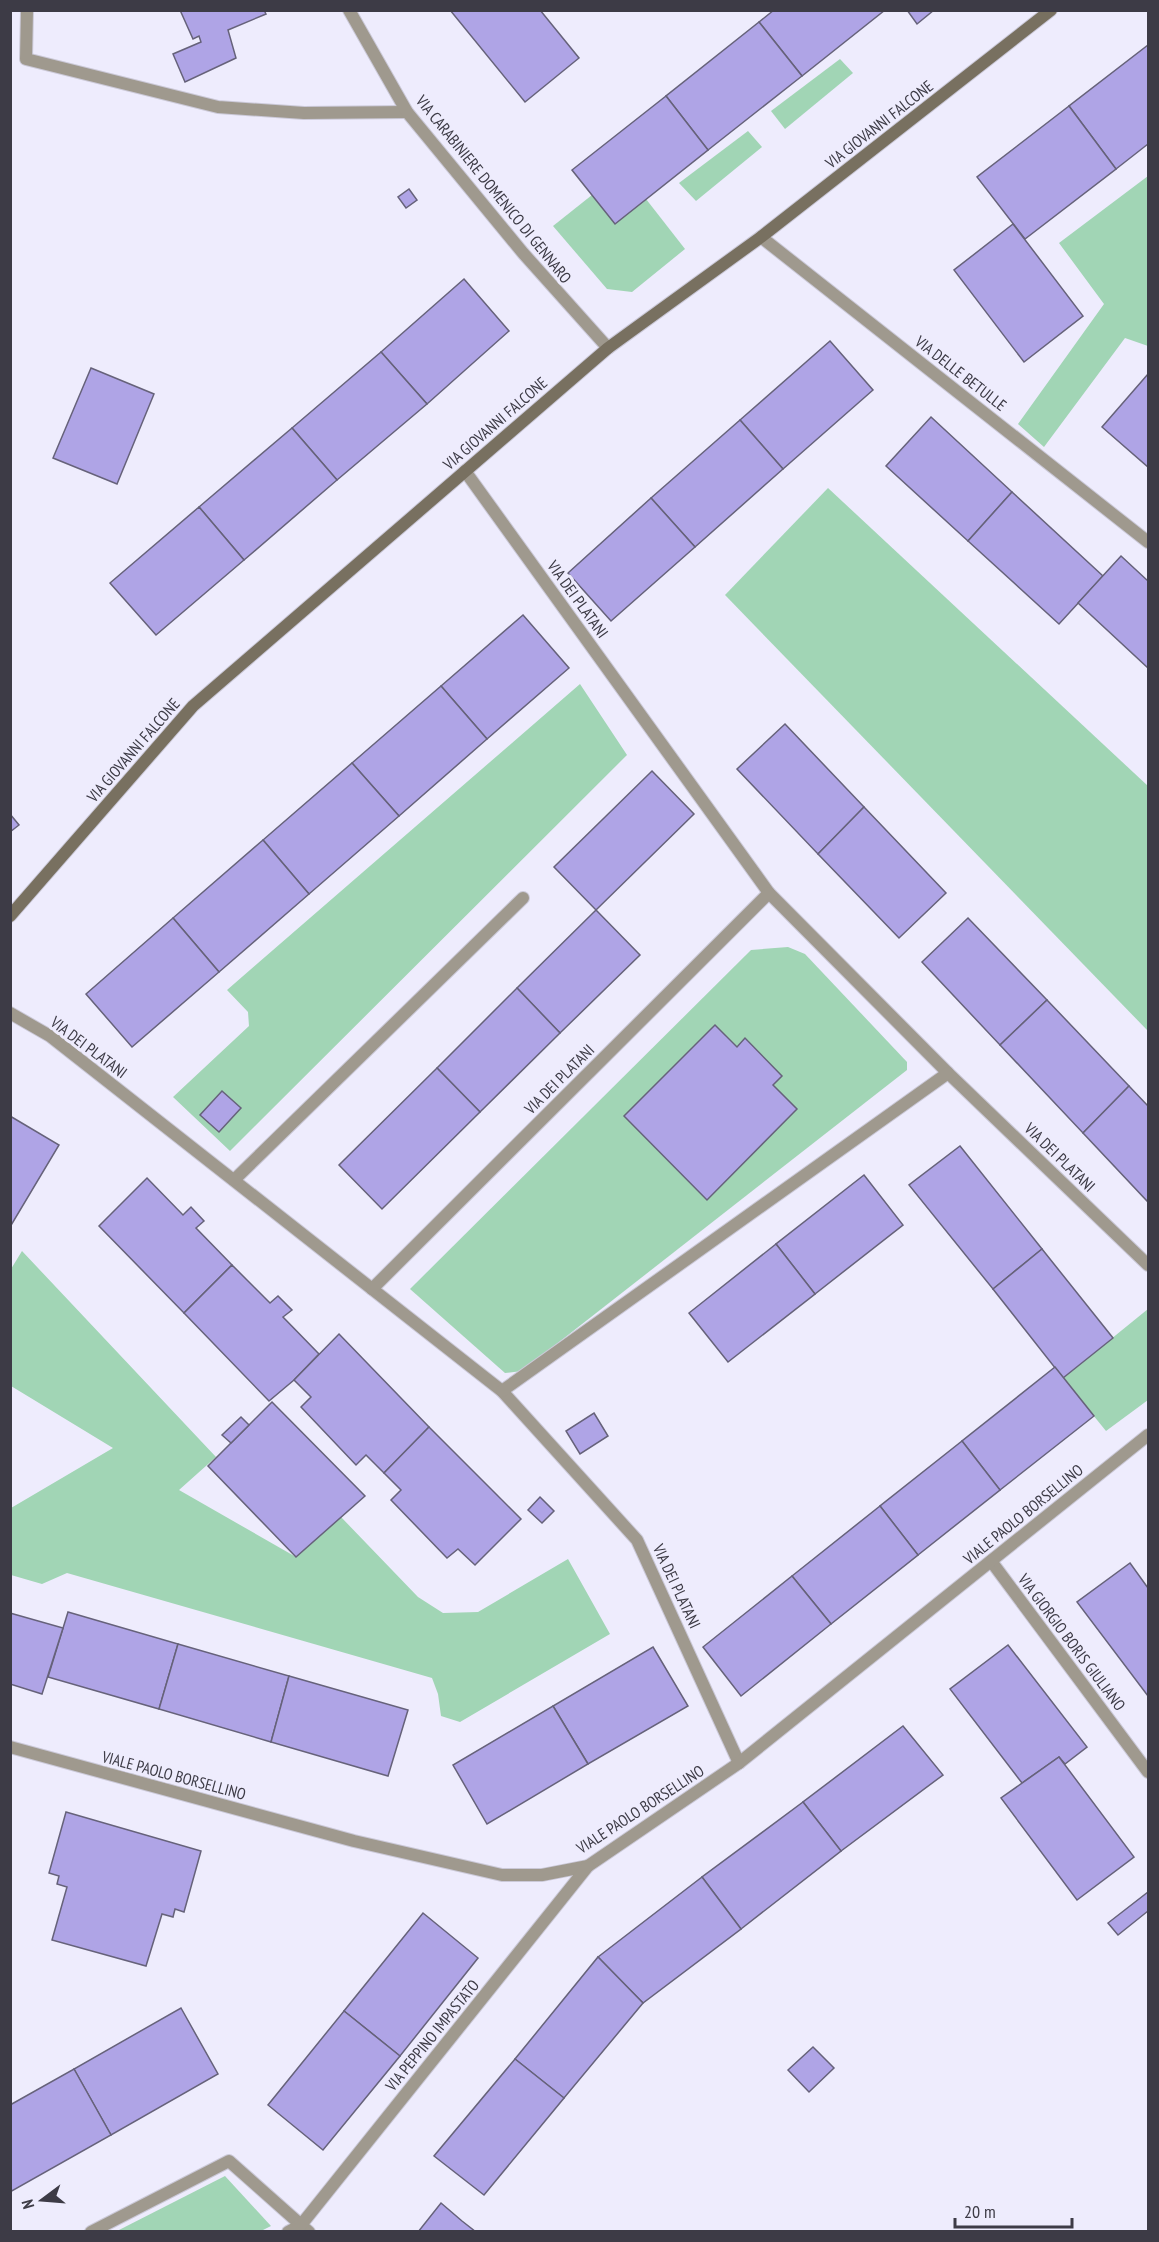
<svg xmlns="http://www.w3.org/2000/svg" width="1159" height="2242" font-family="'PT Sans Narrow',sans-serif">
	<rect width="100%" height="100%" fill="#eeecfd"/>
	<g fill="#a1d5b5">
		<path d="M840,59L853,73L785,129L771,111Z"/>
		<path d="M748,131L762,147L696,201L679,183Z"/>
		<path d="M1148,176V346L1125,338L1044,447L1018,424L1104,304L1059,243Z"/>
		<path d="M592,195L646,199L685,249L632,292L607,289L553,226Z"/>
		<path d="M828,488L1148,786V1031L725,595Z"/>
		<path d="M580,684L627,755L230,1151L173,1097L249,1026L248,1012L227,990Z"/>
		<path d="M788,947L805,954L907,1062V1070L522,1371L505,1373L410,1289L751,950Z"/>
		<path d="M22,1251L216,1457L179,1490L296,1557L341,1517L418,1597L443,1613L478,1612L568,1559L610,1634L460,1722L441,1716L438,1694L432,1678L67,1573L42,1584L11,1575V1508L113,1448L11,1386V1269Z"/>
		<path d="M1148,1309V1400L1106,1431L1063,1378Z"/>
		<path d="M225,2176L271,2226L259,2232L117,2231Z"/>
	</g>
	<g fill="#afa4e6" stroke="#66627a" stroke-width="1.5">
		<path d="M180,10H264L266,14L228,30L236,58L185,82L173,54L201,42L199,36L193,39Z"/>
		<path d="M450,10H540L579,58L525,102Z"/>
		<path d="M774,10H885L802,76L759,22Z"/>
		<path d="M907,10H934L917,24Z"/>
		<path d="M759,22L802,76L708,150L666,96Z"/>
		<path d="M1148,45V144L1116,169L1069,106Z"/>
		<path d="M666,96L708,150L615,224L572,170Z"/>
		<path d="M1069,106L1116,169L1025,239L977,177Z"/>
		<path d="M409,189L417,200L406,208L398,197Z"/>
		<path d="M1013,224L1083,316L1024,362L954,270Z"/>
		<path d="M464,279L509,331L427,404L381,352Z"/>
		<path d="M830,341L873,390L783,469L740,420Z"/>
		<path d="M381,352L427,404L337,480L292,428Z"/>
		<path d="M91,368L154,394L117,484L53,458Z"/>
		<path d="M1148,374V467L1102,427Z"/>
		<path d="M931,417L1012,492L968,541L886,466Z"/>
		<path d="M740,420L783,469L695,547L651,498Z"/>
		<path d="M292,428L337,480L244,560L199,507Z"/>
		<path d="M1012,492L1103,576L1059,624L968,541Z"/>
		<path d="M651,498L695,547L611,621L568,573Z"/>
		<path d="M199,507L244,560L156,635L110,583Z"/>
		<path d="M1121,556L1148,581V668L1078,603Z"/>
		<path d="M523,615L569,668L487,739L441,686Z"/>
		<path d="M441,686L487,739L399,816L352,763Z"/>
		<path d="M785,724L864,807L818,854L737,769Z"/>
		<path d="M352,763L399,816L309,894L263,840Z"/>
		<path d="M652,771L694,814L596,910L554,867Z"/>
		<path d="M864,807L946,893L899,938L818,854Z"/>
		<path d="M10,814L19,825L10,832Z"/>
		<path d="M263,840L309,894L219,972L173,918Z"/>
		<path d="M596,910L640,955L560,1033L517,988Z"/>
		<path d="M173,918L219,972L132,1047L86,994Z"/>
		<path d="M968,918L1047,1000L1000,1045L922,962Z"/>
		<path d="M517,988L560,1033L480,1112L437,1068Z"/>
		<path d="M1047,1000L1129,1086L1083,1133L1000,1045Z"/>
		<path d="M715,1025L737,1047L745,1038L782,1076L773,1085L797,1109L707,1200L624,1116Z"/>
		<path d="M437,1068L480,1112L382,1209L339,1165Z"/>
		<path d="M1129,1086L1148,1106V1202L1083,1133Z"/>
		<path d="M222,1091L241,1108L219,1132L200,1115Z"/>
		<path d="M10,1116L59,1145L10,1227Z"/>
		<path d="M960,1146L1042,1249L993,1289L909,1185Z"/>
		<path d="M864,1175L903,1225L815,1294L776,1244Z"/>
		<path d="M147,1178L183,1215L191,1207L204,1221L196,1228L232,1265L184,1313L99,1226Z"/>
		<path d="M776,1244L815,1294L728,1362L689,1313Z"/>
		<path d="M1042,1249L1113,1338L1063,1378L993,1289Z"/>
		<path d="M232,1265L270,1303L278,1296L292,1310L283,1317L319,1354L294,1380L269,1401L184,1313Z"/>
		<path d="M339,1334L429,1427L384,1473L366,1455L356,1465L301,1407L311,1397L294,1380Z"/>
		<path d="M1055,1367L1094,1416L1000,1490L962,1441Z"/>
		<path d="M272,1402L365,1496L296,1557L208,1466Z"/>
		<path d="M594,1413L608,1436L580,1454L566,1431Z"/>
		<path d="M241,1417L249,1425L231,1443L222,1435Z"/>
		<path d="M429,1427L521,1519L475,1565L458,1549L447,1558L391,1500L401,1490L384,1473Z"/>
		<path d="M962,1441L1000,1490L918,1555L880,1506Z"/>
		<path d="M540,1497L554,1511L542,1523L528,1510Z"/>
		<path d="M880,1506L918,1555L831,1624L792,1576Z"/>
		<path d="M1130,1563L1148,1588V1696L1077,1602Z"/>
		<path d="M792,1576L831,1624L741,1696L703,1647Z"/>
		<path d="M68,1612L178,1644L159,1709L48,1677Z"/>
		<path d="M10,1613L63,1628L42,1694L10,1684Z"/>
		<path d="M178,1644L289,1676L271,1742L159,1709Z"/>
		<path d="M1008,1645L1087,1747L1065,1764L1059,1757L1022,1783L950,1689Z"/>
		<path d="M653,1647L688,1706L588,1764L553,1706Z"/>
		<path d="M289,1676L408,1710L388,1776L271,1742Z"/>
		<path d="M553,1706L588,1764L487,1824L453,1765Z"/>
		<path d="M903,1726L943,1775L841,1851L803,1802Z"/>
		<path d="M1059,1757L1134,1857L1077,1900L1001,1798Z"/>
		<path d="M803,1802L841,1851L741,1929L702,1877Z"/>
		<path d="M66,1812L201,1851L184,1912L175,1909L173,1917L162,1914L146,1966L52,1940L67,1887L57,1884L59,1876L49,1873Z"/>
		<path d="M702,1877L741,1929L643,2003L598,1957Z"/>
		<path d="M1148,1892V1911L1118,1935L1108,1923Z"/>
		<path d="M423,1913L478,1958L400,2056L344,2011Z"/>
		<path d="M598,1957L643,2003L564,2098L515,2059Z"/>
		<path d="M181,2008L218,2074L111,2135L74,2069Z"/>
		<path d="M344,2011L400,2056L323,2150L268,2105Z"/>
		<path d="M813,2047L834,2068L809,2092L788,2070Z"/>
		<path d="M515,2059L564,2098L484,2195L434,2156Z"/>
		<path d="M74,2069L111,2135L10,2192V2105Z"/>
		<path d="M441,2203L462,2221L476,2232H418Z"/>
	</g>
	<g fill="none" stroke-linecap="round" stroke-linejoin="round">
		<defs>
			<path id="lane" d="M27,10L26,59L218,107L304,113L407,112"/>
			<g id="street">
				<path d="M349,10L407,112L523,253L608,348"/>
				<path d="M761,237L1148,542"/>
				<path d="M465,471L769,893L948,1073L1148,1265"/>
				<path d="M10,1013L50,1036L502,1391L637,1540L739,1763"/>
				<path d="M234,1180L523,898"/>
				<path d="M372,1289L769,893"/>
				<path d="M502,1391L948,1073"/>
				<path d="M991,1561L1148,1772"/>
				<path d="M10,1747L354,1841L502,1875H542L588,1866L739,1763L1148,1435"/>
				<path d="M91,2232L229,2161L309,2232"/>
				<path d="M288,2232L301,2225L588,1866"/>
			</g>
			<path id="secondary" d="M10,916L193,706L608,348L761,237L1051,10"/>
		</defs>
		<use href="#lane" stroke="#cbc9d8" stroke-width="14"/>
		<use href="#street" stroke="#cbc9d8" stroke-width="14"/>
		<use href="#secondary" stroke="#cbc9d8" stroke-width="14"/>
		<use href="#lane" stroke="#9f998e" stroke-width="12"/>
		<use href="#street" stroke="#9f998e" stroke-width="12"/>
		<use href="#secondary" stroke="#787060" stroke-width="12"/>
	</g>
	<g text-anchor="middle" dominant-baseline="central" stroke-width="6" stroke-linejoin="round" paint-order="stroke">
		<g font-size="16" fill="#3d3b46" stroke="#eeecfd">
			<text transform="translate(879 124) rotate(-38)">VIA GIOVANNI FALCONE</text>
			<text transform="translate(494 189) rotate(51)">VIA CARABINIERE DOMENICO DI GENNARO</text>
			<text transform="translate(961 373) rotate(38)">VIA DELLE BETULLE</text>
			<text transform="translate(495 423) rotate(-41)">VIA GIOVANNI FALCONE</text>
			<text transform="translate(578 599) rotate(54)">VIA DEI PLATANI</text>
			<text transform="translate(133 750) rotate(-49)">VIA GIOVANNI FALCONE</text>
			<text transform="translate(89 1047) rotate(37)">VIA DEI PLATANI</text>
			<text transform="translate(559 1079) rotate(-45)">VIA DEI PLATANI</text>
			<text transform="translate(1060 1157) rotate(44)">VIA DEI PLATANI</text>
			<text transform="translate(1023 1514) rotate(-39)">VIALE PAOLO BORSELLINO</text>
			<text transform="translate(677 1586) rotate(65)">VIA DEI PLATANI</text>
			<text transform="translate(1072 1642) rotate(53)">VIA GIORGIO BORIS GIULIANO</text>
			<text transform="translate(174 1775) rotate(15)">VIALE PAOLO BORSELLINO</text>
			<text transform="translate(640 1809) rotate(-33)">VIALE PAOLO BORSELLINO</text>
			<text transform="translate(432 2035) rotate(-51)">VIA PEPPINO IMPASTATO</text>
		</g>
	</g>
	<rect width="1159" height="2242" fill="none" stroke="#3d3b46" stroke-width="24"/>
	<g transform="translate(42 2200) rotate(254)" stroke="#eeecfd" stroke-width="4.5" paint-order="stroke">
	<path d="M0-4.5L10 22L0 15L-10 22Z" fill="#3d3b46"/>
	<text y="-9" font-size="16" font-weight="bold" text-anchor="middle" fill="#3d3b46">N</text>
	</g>
	<path d="M955 2218v9h117v-9" fill="none" stroke="#3d3b46" stroke-width="3"/>
	<text x="964" y="2218" font-size="18" fill="#3d3b46" stroke="#eeecfd" stroke-width="4.5" paint-order="stroke">20 m</text>
</svg>
